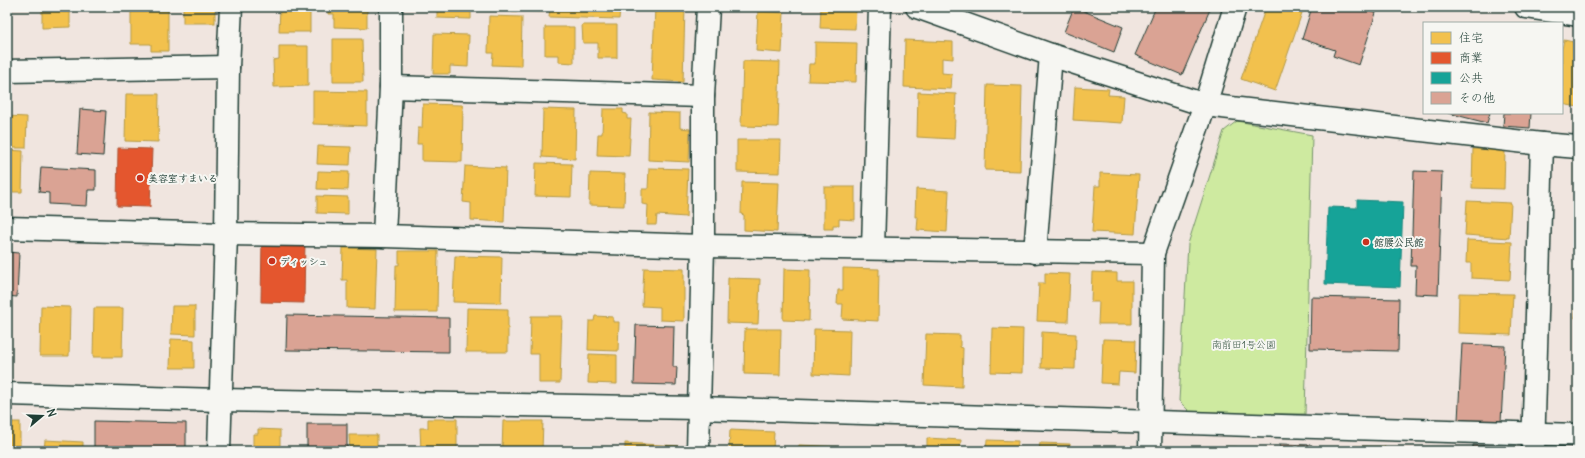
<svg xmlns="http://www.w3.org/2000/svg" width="1585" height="458" font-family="Delius,'Klee One',sans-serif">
	<rect width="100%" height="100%" fill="#f0e5df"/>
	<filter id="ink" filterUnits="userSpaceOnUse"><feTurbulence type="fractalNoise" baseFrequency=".025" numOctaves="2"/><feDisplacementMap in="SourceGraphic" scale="8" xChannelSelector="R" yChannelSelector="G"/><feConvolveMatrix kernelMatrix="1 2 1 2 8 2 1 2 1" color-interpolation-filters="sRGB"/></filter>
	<g filter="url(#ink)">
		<path fill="#ceeaa0" stroke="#76946a" d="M1237,121L1312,135L1305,414H1192L1179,401L1188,244L1224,131Z"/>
		<g fill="#f2c14e" stroke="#b39946">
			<path d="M42,7H70V27L42,28Z"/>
			<path d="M131,7H168V51H151V44H131Z"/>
			<rect x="183" y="7" width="32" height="16"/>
			<path d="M280,7H310V32H279Z"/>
			<path d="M328,7H367V28L334,27V14H328Z"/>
			<path d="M437,7H471V19L437,18Z"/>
			<path d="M510,7H544V12L510,11Z"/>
			<path d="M550,7H620L619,19L549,17Z"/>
			<path d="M655,7H685L683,82L652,80Z"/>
			<path d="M821,7L856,8L855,29L820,28Z"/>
			<path d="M1266,7H1304L1275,91L1241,79Z"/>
			<path d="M758,11L784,13L782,53L756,51Z"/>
			<path d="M489,16L522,17L521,66L492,65L493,53H488Z"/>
			<path d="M582,25H617V58H598V43H583Z"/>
			<path d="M545,27H574V63L559,62V55H545Z"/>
			<path d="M434,34L469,35L468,67L450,66V74H433Z"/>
			<path d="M333,39H362L363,82H333Z"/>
			<path d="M905,40L953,42V59L942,58V73L952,74L951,89L904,87Z"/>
			<path d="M1564,40L1578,43V107L1562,104V49Z"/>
			<path d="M815,42L857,43L856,82L808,81L809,64H815Z"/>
			<path d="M279,46H308V86L274,87L273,60L279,59Z"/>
			<path d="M743,61L780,62L778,127L741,126Z"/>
			<path d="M987,85L1022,86L1020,171L985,170Z"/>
			<path d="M1075,87L1109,89L1108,95L1124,96L1122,123L1073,120Z"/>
			<path d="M313,91L367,92V126L313,124Z"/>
			<path d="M918,92L956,94L954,139L917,137Z"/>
			<path d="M126,94H159L158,142L125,141Z"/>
			<path d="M423,104L463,105L462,162L422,161V144H417L418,128H422Z"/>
			<path d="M543,109L576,110L575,159L542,157Z"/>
			<path d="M603,109H623V113L627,114V119H631L629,156L597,155L598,134H602Z"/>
			<path d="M649,112L680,113V128L690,129L689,162L648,160Z"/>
			<path d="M7,116L27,117L26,148H7Z"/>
			<path d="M737,140H781L780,173L737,172Z"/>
			<path d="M318,146L351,147L350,165L317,164Z"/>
			<path d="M1473,149L1505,150L1504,189L1472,188Z"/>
			<path d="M7,150L23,151L22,192H7Z"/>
			<path d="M536,163L572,164L571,197L535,196Z"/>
			<path d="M465,166L506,168L504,222L471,220V203L463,202Z"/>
			<path d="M649,168L688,169L686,217L657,215L656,225H647L648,205L642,204V189H648Z"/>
			<path d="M318,171L349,172L348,190L317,189Z"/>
			<path d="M590,173L625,174L624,206L589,205Z"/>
			<path d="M1100,173L1139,175L1135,234L1092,232L1095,186H1100Z"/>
			<path d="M742,182L779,183L777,232L744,230V215L741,214Z"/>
			<path d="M824,187H855V220L839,219V225H833V229H824Z"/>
			<path d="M916,189L949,191L947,232L917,230L918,217H915Z"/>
			<path d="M317,196L348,197V214L317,213Z"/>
			<path d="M1467,201L1511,203L1509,238L1465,235Z"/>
			<path d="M1467,240L1512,242L1510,280L1471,278V263H1466Z"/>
			<path d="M343,248L377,249L375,309L347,308V280H342Z"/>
			<path d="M399,251H438L437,312H395L396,265H399Z"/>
			<path d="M455,256L502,257L501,303L453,302Z"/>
			<path d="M644,268L684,269V321L660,320V307L642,306Z"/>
			<path d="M843,268L879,269L878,321L842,319L843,304H837L838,290H843Z"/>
			<path d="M784,269L810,270L809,321L783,320Z"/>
			<path d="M1092,272L1117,273V281H1132V324H1098L1099,302H1091Z"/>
			<path d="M1045,273L1070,274L1068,322L1037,321L1039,283H1045Z"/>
			<path d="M728,278L760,279L758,324L727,323Z"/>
			<path d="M1577,291H1578V318H1575Z"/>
			<path d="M1459,293L1513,294L1511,335L1458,333Z"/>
			<path d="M41,306L70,307L69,356H40Z"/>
			<path d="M172,306H195V335L171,334Z"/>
			<path d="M94,308H123L122,357H93Z"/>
			<path d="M467,308L508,309V352H466Z"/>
			<path d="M531,316H562L560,383H539V354H530Z"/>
			<path d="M595,316L613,317V322H619L618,351L588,350L589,321H594Z"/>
			<path d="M992,328L1023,329L1022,373L991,372Z"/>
			<path d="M745,329H781L780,375L744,374Z"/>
			<path d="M814,329L850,330L849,376L813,374Z"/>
			<path d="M1042,332L1076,334L1075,369L1041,368Z"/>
			<path d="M926,334L960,335V347L963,348L962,387L924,385Z"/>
			<path d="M171,339L194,340V368H170Z"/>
			<path d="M1103,339L1136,340L1135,373L1119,372L1118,384L1101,383Z"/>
			<path d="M589,354L617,355V384L588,383Z"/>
			<path d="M428,419H457V451H421L420,428H428Z"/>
			<path d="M503,421H543L542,451H502Z"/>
			<rect x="7" y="422" width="13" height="29"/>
			<path d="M258,429L280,430V451H253V434H258Z"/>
			<path d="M730,430L774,432L773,451H729Z"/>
			<path d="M349,435H377V451H350Z"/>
			<path d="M927,438L961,440L960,451H927Z"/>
			<path d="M45,440L83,442V451H44Z"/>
			<path d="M987,440L1018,441L1017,451H986Z"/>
			<path d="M625,443L678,446V451H571V447L625,449Z"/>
			<path d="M1040,443L1070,444V451H1039Z"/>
			<path d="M799,445L844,447V451H798Z"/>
			<path d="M1355,446L1385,447V451H1355Z"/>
			<rect x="1203" y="447" width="32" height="4"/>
			<path d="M873,449L909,451H873Z"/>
			<rect x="1100" y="450" width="30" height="1"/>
		</g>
		<g fill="#e4572e" stroke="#a94f30">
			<path d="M118,148L152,149L150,207L117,206Z"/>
			<path d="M262,240L305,241L304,303L261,302Z"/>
		</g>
		<path fill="#17a398" stroke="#19847a" d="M1357,200L1403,202L1400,287L1325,284L1328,207L1357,208Z"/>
		<g fill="#daa394" stroke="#1f3d34">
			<path d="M1074,7L1123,27L1114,52L1064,32Z"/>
			<path d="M1156,7H1211L1182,75L1135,55Z"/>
			<path d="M1312,7H1357L1376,13L1359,65L1333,56L1335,50L1302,39Z"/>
			<path d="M80,109L106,111L103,156L77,154Z"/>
			<path d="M1448,113H1490L1487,123Z"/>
			<path d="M1504,113H1531L1530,128L1503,126Z"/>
			<path d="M41,167L96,170V190H88L87,206L49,204V193L39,192Z"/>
			<path d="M1414,171L1442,172L1438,295L1415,294L1416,266H1411Z"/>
			<path d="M7,252L19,253L17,297L7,296Z"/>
			<path d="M1311,297L1399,299L1398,351L1310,349Z"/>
			<path d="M287,315L449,318V352L286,350Z"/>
			<path d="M636,325L674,326L673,367H677L676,385L634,384Z"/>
			<path d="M1462,344L1505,346L1501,422L1458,420Z"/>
			<path d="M94,421L186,423V451H94Z"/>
			<rect x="307" y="424" width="40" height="27"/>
			<path d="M1280,444L1312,445L1311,451H1280Z"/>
			<path d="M1473,445L1512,447V451H1473Z"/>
		</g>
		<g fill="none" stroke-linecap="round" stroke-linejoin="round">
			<defs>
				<g id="minor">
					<path d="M917,7L1051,55L1205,105L1542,144L1578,147"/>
					<path d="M7,71L228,67"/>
					<path d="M391,87L703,96"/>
					<path d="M7,228L226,234L384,236L703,246L1153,253"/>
					<path d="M384,236L391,87V7"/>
					<path d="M873,248L880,7"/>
					<path d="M1035,252L1051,55"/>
					<path d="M220,400L699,408L1578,435"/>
					<path d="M698,451L703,246V96L708,7"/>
					<path d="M1150,451L1153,253L1205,105L1235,7"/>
					<path d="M1533,451L1542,144"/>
				</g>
				<g id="tertiary">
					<path d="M7,394L220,400"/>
					<path d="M219,451L226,234L228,67L231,7"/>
				</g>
				<path id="secondary" d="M1526,7L1578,15"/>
			</defs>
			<use href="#minor" stroke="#1f3d34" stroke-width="25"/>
			<use href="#tertiary" stroke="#1f3d34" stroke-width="25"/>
			<use href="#secondary" stroke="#1f3d34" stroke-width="25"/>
			<use href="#minor" stroke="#f6f6f2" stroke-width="22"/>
			<use href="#tertiary" stroke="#f6f6f2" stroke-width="22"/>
			<use href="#secondary" stroke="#f6f6f2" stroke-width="22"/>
		</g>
	</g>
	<g fill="#c8321e" stroke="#f6f6f2" stroke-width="1.5">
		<circle cx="140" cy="178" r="4"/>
		<circle cx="1366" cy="242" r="4"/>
		<circle cx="272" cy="261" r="4"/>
	</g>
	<g text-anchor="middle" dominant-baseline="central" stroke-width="4" stroke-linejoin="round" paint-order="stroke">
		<g font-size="10" font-weight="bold" fill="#1f3d34" stroke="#f6f6f2" text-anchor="start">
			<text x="148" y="178">美容室すまいる</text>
			<text x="1374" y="242">館腰公民館</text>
			<text x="280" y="261">ディッシュ</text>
		</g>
		<g font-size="10" fill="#395744" stroke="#f6f6f2">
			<text x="1244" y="344">南前田1号公園</text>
		</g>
	</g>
	<rect width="1585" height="458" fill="none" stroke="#f6f6f2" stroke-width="24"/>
	<rect x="12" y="12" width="1561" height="434" fill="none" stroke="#1f3d34" stroke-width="1.5" filter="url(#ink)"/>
	<rect x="1423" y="22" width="140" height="92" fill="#f6f6f2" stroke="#a0aca6"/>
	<rect x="1431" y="32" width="20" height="12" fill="#f2c14e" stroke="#a0aca6"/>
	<text x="1459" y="42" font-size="12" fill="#1f3d34">住宅</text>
	<rect x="1431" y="52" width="20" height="12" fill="#e4572e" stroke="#a0aca6"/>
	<text x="1459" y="62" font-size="12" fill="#1f3d34">商業</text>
	<rect x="1431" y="72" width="20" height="12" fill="#17a398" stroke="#a0aca6"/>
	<text x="1459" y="82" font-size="12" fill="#1f3d34">公共</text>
	<rect x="1431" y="92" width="20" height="12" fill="#daa394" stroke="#a0aca6"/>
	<text x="1459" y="102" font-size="12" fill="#1f3d34">その他</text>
	<g transform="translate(42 416) rotate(71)" stroke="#f6f6f2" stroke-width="3" paint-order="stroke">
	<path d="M0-3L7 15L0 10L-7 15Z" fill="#1f3d34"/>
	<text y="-6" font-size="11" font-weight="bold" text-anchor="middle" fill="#1f3d34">N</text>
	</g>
</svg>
